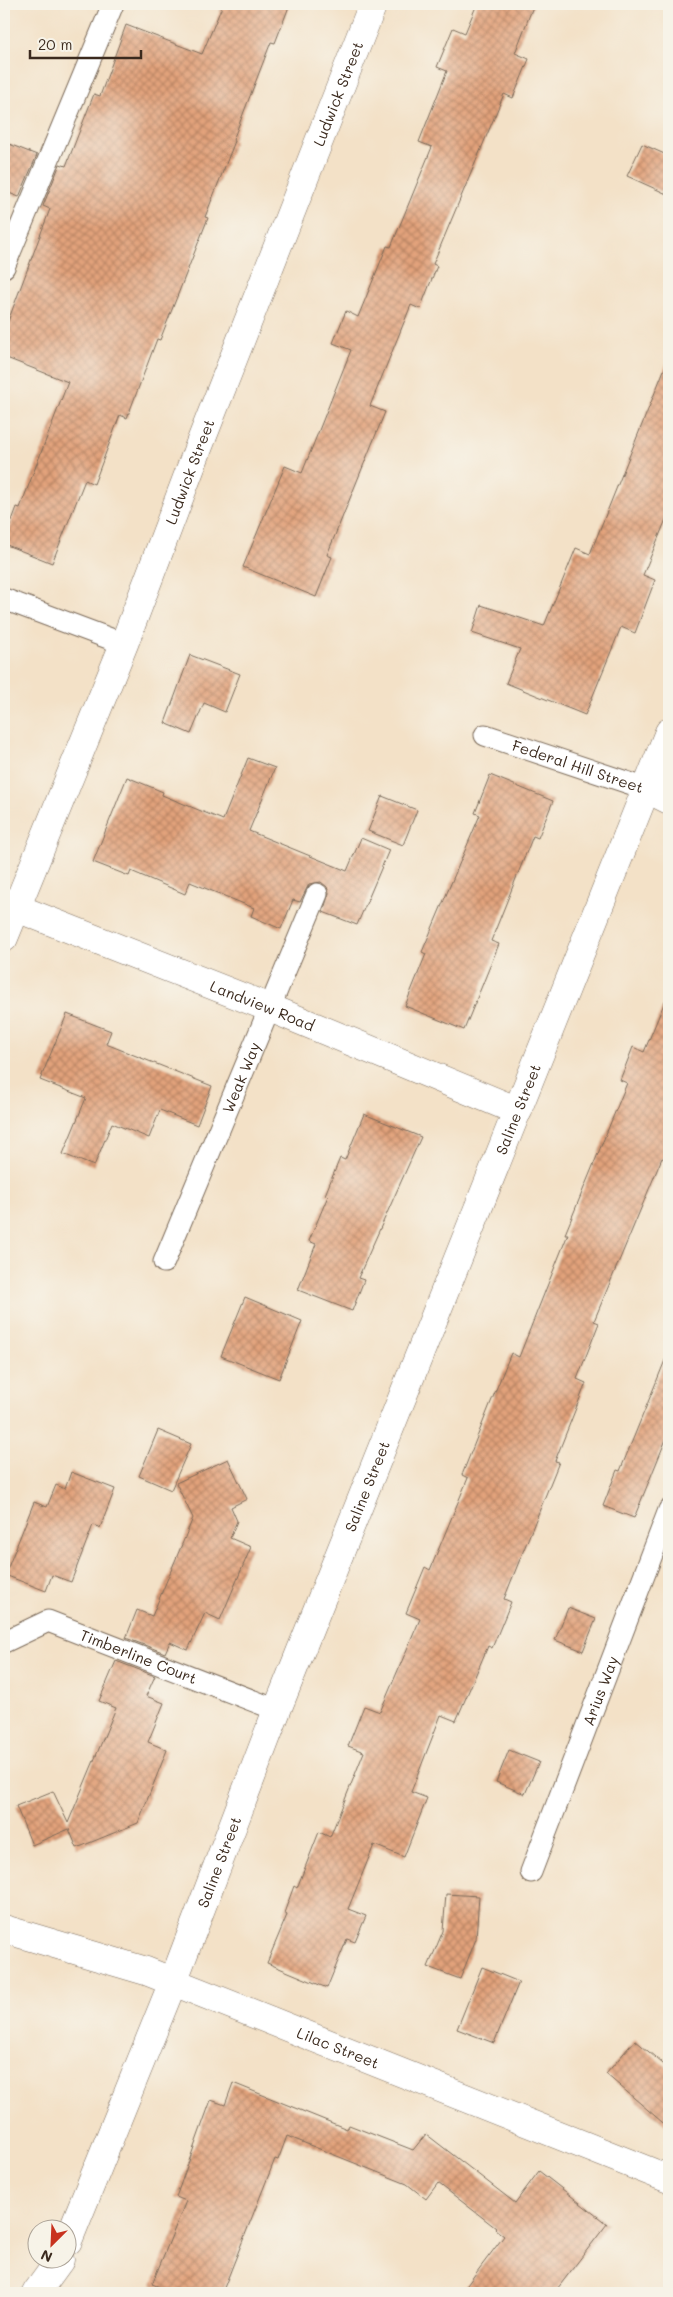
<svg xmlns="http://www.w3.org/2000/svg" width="673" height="2297" font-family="Mali,sans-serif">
	<defs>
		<pattern id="building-cross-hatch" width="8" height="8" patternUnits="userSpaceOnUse" patternTransform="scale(1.25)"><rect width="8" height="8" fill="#e2a27b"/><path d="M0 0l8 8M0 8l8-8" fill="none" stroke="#b88464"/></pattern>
	</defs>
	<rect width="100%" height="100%" fill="#f7f3e8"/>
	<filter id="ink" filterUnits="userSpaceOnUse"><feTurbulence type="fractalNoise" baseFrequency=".02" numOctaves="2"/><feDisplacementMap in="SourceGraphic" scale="10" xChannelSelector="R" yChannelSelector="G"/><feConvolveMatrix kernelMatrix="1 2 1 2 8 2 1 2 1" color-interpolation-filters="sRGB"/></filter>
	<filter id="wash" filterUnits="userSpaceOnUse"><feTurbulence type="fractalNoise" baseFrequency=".0096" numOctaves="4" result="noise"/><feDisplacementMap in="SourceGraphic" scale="20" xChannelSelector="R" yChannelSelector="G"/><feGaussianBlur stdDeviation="1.12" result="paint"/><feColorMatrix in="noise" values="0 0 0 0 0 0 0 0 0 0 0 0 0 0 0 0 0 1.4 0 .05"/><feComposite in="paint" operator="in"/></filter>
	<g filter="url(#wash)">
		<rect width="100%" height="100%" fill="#f3e1c7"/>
		<g id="blocks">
			<g fill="url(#building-cross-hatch)">
				<path d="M223,4H290L275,43L271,42L233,140L235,141L205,217L208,218L160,340L157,339L127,418L120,415L94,484L85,480L52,563L4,544V542L17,507L20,508L68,382L4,357V332L50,209L43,206L60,164L66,166L94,94L100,96L126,25L202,54Z"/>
				<path d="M477,4H534L515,53L529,59L513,98L504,94L433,264L437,266L420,309L411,305L370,406L385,412L327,555L332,557L316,597L243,567L285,466L302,473L351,350L333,343L346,311L358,317L387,246L391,247L432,147L419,142L447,71L437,67L453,28L465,33Z"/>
				<path d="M4,142L37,155L19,197L4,191Z"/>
				<path d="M642,144L669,156V195L627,176Z"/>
				<path d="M668,360L669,512L643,575L655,580L635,633L621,627L585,715L506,683L520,649L472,633L481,605L544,626L576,548L590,554Z"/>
				<path d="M190,655L240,674L225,712L204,703L191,734L165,723Z"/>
				<path d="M248,758L275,768L249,831L347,871L361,838L389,850L357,925L323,912L329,893L327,887L321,882L309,884L300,902L293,900L281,929L251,916L254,908L190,882L185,894L131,871L129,876L93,862L127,777L163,792L162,795L223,820Z"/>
				<path d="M490,775L553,801L538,838L533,836L491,941L499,944L464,1030L405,1006L426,954L422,952L480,815L475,813Z"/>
				<path d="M382,796L417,810L403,845L368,831Z"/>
				<path d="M668,994L669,1161L662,1158L594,1321L599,1323L577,1379L586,1383L555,1461L559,1462L504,1599L511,1602L492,1648L488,1646L456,1721L441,1715L411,1792L427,1798L404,1857L374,1845L348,1909L366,1916L355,1942L347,1939L327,1988L267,1963L287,1915L284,1913L294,1886L297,1888L319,1832L330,1837L364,1752L348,1746L364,1706L380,1712L420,1619L406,1613L425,1567L430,1570L468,1478L462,1475L489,1407L511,1353L519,1357L548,1284L568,1234H565L627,1083L620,1080L633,1047L644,1052Z"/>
				<path d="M67,1014L111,1031L106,1044L212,1086L197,1125L160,1110L149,1138L112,1123L94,1166L63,1154L86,1098L40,1080Z"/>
				<path d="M364,1114L421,1137L358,1278L364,1280L352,1311L298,1290L316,1244L309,1241L328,1196L325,1195L340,1158L345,1160Z"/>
				<path d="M245,1297L302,1321L279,1379L221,1356Z"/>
				<path d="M668,1353L669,1432L634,1518L603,1506L617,1470L620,1471Z"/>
				<path d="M158,1430L191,1444L171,1490L139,1476Z"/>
				<path d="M228,1459L247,1499L231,1507L237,1521L230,1538L251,1547L220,1620L205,1613L188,1650L170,1642L165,1653L126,1638L137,1610L152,1616L193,1518L176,1483Z"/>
				<path d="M71,1472L115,1489L100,1528L93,1525L71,1582L52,1575L46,1591L5,1575L34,1502L47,1507L56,1485L65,1489Z"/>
				<path d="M568,1608L596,1619L583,1651L555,1640Z"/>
				<path d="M116,1661L155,1676L146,1696L164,1703L148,1742L167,1750L138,1823L77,1848L69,1829L32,1845L16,1806L53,1791L68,1823L116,1708L99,1701Z"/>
				<path d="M509,1750L539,1762L525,1794L496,1782Z"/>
				<path d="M446,1894L479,1896L476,1939L460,1979L428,1967L443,1931Z"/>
				<path d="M482,1967L519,1982L494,2043L457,2029Z"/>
				<path d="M635,2040L669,2069V2128L606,2074Z"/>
				<path d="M233,2083L347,2129L349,2125L413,2150L426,2134L515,2203L539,2171L607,2224L554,2293H461L504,2236L495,2229L496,2228L438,2183L426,2199L407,2184L287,2136L278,2160L275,2159L222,2293H175L152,2284L186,2201L176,2197L211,2100L225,2105Z"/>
			</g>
		</g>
	</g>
	<g filter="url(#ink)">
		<use href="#blocks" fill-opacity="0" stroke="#7b6a59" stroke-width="1"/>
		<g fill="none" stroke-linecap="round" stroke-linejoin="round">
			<defs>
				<g id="service">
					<path d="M4,267L113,4"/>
					<path d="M4,599L124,644"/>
					<path id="s1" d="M485,735L647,789"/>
					<path id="s2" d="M164,1262L317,894"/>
					<path id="s3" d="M4,1642L48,1621L277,1710"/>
					<path id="s4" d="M531,1872L669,1510"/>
				</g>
				<g id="minor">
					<path d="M647,789L669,800"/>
					<path id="s5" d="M4,903L270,1008L518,1111"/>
					<path id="s6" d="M4,938L124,644L199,446L373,4"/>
					<path id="s7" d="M4,1929L146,1971L669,2179"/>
					<path id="s8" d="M68,2241L173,1982L277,1710L669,732"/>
					<path d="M36,2293L60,2260"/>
				</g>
			</defs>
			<use href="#service" stroke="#7b6a59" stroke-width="23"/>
			<use href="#minor" stroke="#7b6a59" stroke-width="29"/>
			<use href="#service" stroke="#fff" stroke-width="21"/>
			<use href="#minor" stroke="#fff" stroke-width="28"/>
		</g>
	</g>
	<g text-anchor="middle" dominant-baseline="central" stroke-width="4" stroke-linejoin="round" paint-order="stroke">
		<g font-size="15" fill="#3b2a1e" stroke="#f7f3e8">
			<text stroke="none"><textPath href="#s6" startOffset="908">Ludwick Street</textPath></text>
			<text stroke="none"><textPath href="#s6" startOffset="502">Ludwick Street</textPath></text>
			<text stroke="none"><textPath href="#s1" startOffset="98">Federal Hill Street</textPath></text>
			<text stroke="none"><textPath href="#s5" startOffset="278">Landview Road</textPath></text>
			<text stroke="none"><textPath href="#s2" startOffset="200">Weak Way</textPath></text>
			<text stroke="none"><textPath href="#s8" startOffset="1218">Saline Street</textPath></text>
			<text stroke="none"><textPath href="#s8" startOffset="812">Saline Street</textPath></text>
			<text stroke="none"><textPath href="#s3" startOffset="146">Timberline Court</textPath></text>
			<text stroke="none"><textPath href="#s4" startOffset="194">Arius Way</textPath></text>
			<text stroke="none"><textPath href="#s8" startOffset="408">Saline Street</textPath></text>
			<text stroke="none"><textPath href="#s7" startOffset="355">Lilac Street</textPath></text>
		</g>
	</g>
	<rect width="673" height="2297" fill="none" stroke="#f7f3e8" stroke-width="20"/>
	<g transform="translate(52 2244) rotate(204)"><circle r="24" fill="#f7f3e8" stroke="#aca397"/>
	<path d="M0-4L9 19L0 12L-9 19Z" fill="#c8321e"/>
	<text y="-8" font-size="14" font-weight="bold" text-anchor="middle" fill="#3b2a1e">N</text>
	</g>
	<path d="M30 50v8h111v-8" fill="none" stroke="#3b2a1e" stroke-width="2.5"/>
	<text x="38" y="50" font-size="15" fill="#3b2a1e" stroke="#f7f3e8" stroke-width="4" paint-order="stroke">20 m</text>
</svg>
